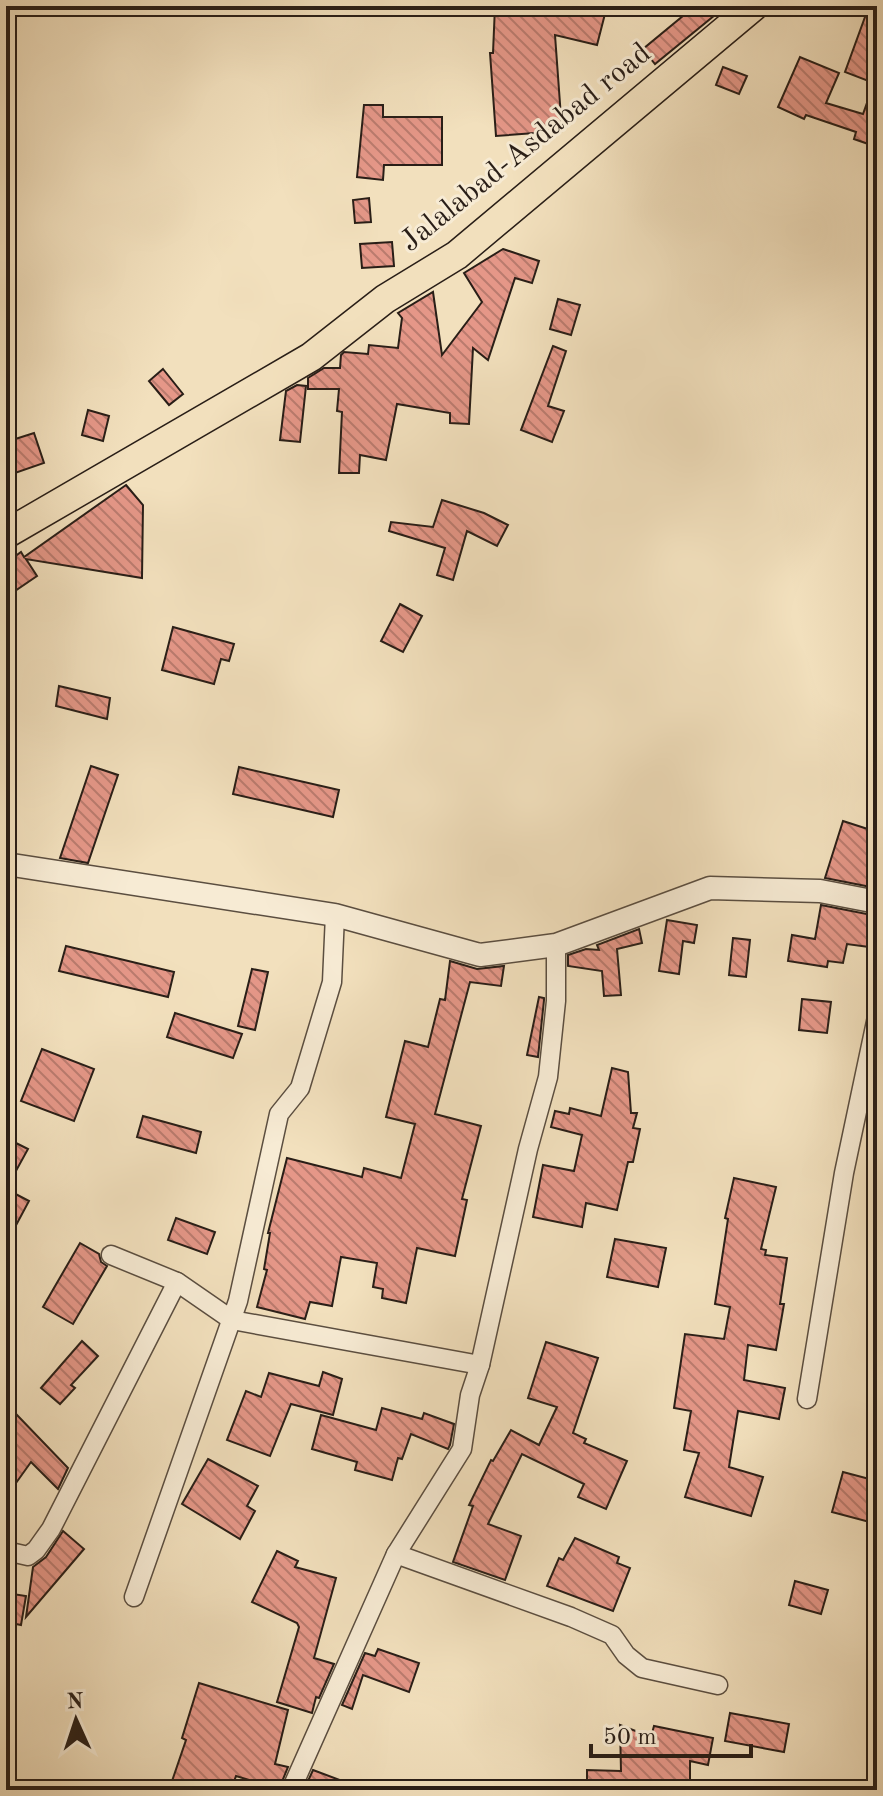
<svg xmlns="http://www.w3.org/2000/svg" width="883" height="1796" font-family="'Old Standard TT',serif">
	<defs>
		<pattern id="building-back-hatch" width="6" height="6" patternUnits="userSpaceOnUse" patternTransform="scale(2)"><rect width="6" height="6" fill="#e59788"/><path d="M-1 5l2 2M0 0l6 6M5-1l2 2" fill="none" stroke="#ba7b6e"/></pattern>
	</defs>
	<rect width="100%" height="100%" fill="#f2e0bd"/>
	<filter id="stains"><feTurbulence type="fractalNoise" baseFrequency=".0025" numOctaves="4"/><feColorMatrix values="0 0 0 0 .2 0 0 0 0 .09 0 0 0 0 .02 0 0 0 .5 -.17"/></filter>
	<radialGradient id="worn" r=".72"><stop offset=".6" stop-color="#630" stop-opacity="0"/><stop offset="1" stop-color="#630" stop-opacity=".3"/></radialGradient>
	<g fill="url(#building-back-hatch)" stroke="#291e17" stroke-width="2">
		<path d="M495,6H607L597,45L555,35L562,131L496,136L490,53H493Z"/>
		<path d="M695,6H726L655,64L643,49Z"/>
		<path d="M869,6H877V147L854,139L856,132L806,115L804,119L778,107L800,57L839,73L826,103L863,114L874,83L845,72Z"/>
		<path d="M723,67L747,76L739,94L716,85Z"/>
		<path d="M364,105H383V117H442V165H384L383,180L357,177Z"/>
		<path d="M369,198L371,222L355,223L353,200Z"/>
		<path d="M392,242L394,266L362,268L360,244Z"/>
		<path d="M503,249L539,261L532,283L515,278L488,360L473,348L469,424L450,423V413L397,404L386,460L360,455L359,473H339L342,412L337,411L339,389H308V378L324,368H340L341,355L344,352L368,354L369,345L398,348L402,318L398,313L433,292L442,355L482,302L464,273Z"/>
		<path d="M558,299L580,305L571,335L550,329Z"/>
		<path d="M553,346L566,351L548,406L564,411L552,442L521,430Z"/>
		<path d="M163,369L183,394L169,405L149,381Z"/>
		<path d="M297,385L306,386L300,442L280,440L286,391Z"/>
		<path d="M88,410L109,416L103,441L82,435Z"/>
		<path d="M34,433L44,463L15,473L6,442Z"/>
		<path d="M126,485L143,505L142,578L26,559L37,576L6,597V563L21,552L24,557Z"/>
		<path d="M442,500L484,513L508,525L497,546L467,531L453,580L437,575L445,548L389,531L391,522L433,527Z"/>
		<path d="M400,604L422,616L403,652L381,641Z"/>
		<path d="M173,627L234,644L229,661L221,659L214,684L162,670Z"/>
		<path d="M59,686L110,698L107,719L56,706Z"/>
		<path d="M91,766L118,775L88,863L60,858Z"/>
		<path d="M239,767L339,790L333,817L233,794Z"/>
		<path d="M843,821L877,832L876,888L825,878Z"/>
		<path d="M821,905L877,916V948L847,944L843,963L828,961L827,967L788,961L792,935L815,939Z"/>
		<path d="M667,920L697,925L694,943L683,941L679,974L659,971Z"/>
		<path d="M639,929L642,943L617,949L621,995L604,996L602,971L568,966V955L586,949L599,950L597,945Z"/>
		<path d="M733,938L750,940L746,977L729,975Z"/>
		<path d="M66,946L174,972L168,997L59,971Z"/>
		<path d="M450,961L477,969L504,966L501,986L470,982L435,1114L481,1126L462,1199L467,1200L455,1256L417,1248L406,1303L382,1298L383,1289L373,1287L377,1263L341,1257L332,1306L310,1302L305,1319L257,1307L267,1270L264,1269L270,1233H268L287,1158L362,1177L364,1168L401,1178L415,1124L386,1117L405,1041L428,1047L440,999L445,1000Z"/>
		<path d="M252,969L268,972L255,1030L238,1026Z"/>
		<path d="M539,997L544,998V1000L538,1057L527,1055Z"/>
		<path d="M802,999L831,1002L827,1033L799,1030Z"/>
		<path d="M175,1013L242,1034L233,1058L167,1037Z"/>
		<path d="M42,1049L94,1069L74,1121L21,1101Z"/>
		<path d="M612,1068L628,1072L631,1113H637L633,1128L640,1129L633,1162H628L617,1210L586,1203L582,1227L533,1217L543,1165L574,1171L582,1135L551,1127L555,1111L569,1114L570,1108L601,1116Z"/>
		<path d="M143,1116L201,1132L196,1153L137,1137Z"/>
		<path d="M6,1138L28,1149L6,1189L29,1201L6,1244Z"/>
		<path d="M734,1178L776,1187L761,1249L766,1250L765,1255L787,1258L780,1304H784L776,1350L748,1345L744,1380L785,1388L779,1419L738,1411L729,1467L763,1477L751,1516L685,1497L699,1453L684,1450L691,1411L674,1408L685,1334L724,1339L730,1307L715,1304L728,1219L725,1218Z"/>
		<path d="M176,1218L215,1232L207,1254L168,1240Z"/>
		<path d="M615,1239L666,1248L658,1287L607,1277Z"/>
		<path d="M80,1243L99,1254L101,1262L107,1266L73,1324L43,1307Z"/>
		<path d="M82,1341L98,1356L71,1385L75,1388L60,1404L41,1388Z"/>
		<path d="M546,1342L598,1358L573,1433L586,1439L584,1443L627,1461L606,1509L578,1497L584,1484L522,1454L488,1524L521,1536L505,1580L453,1562L473,1506L469,1505L491,1460L493,1461L511,1430L539,1445L557,1407L528,1398Z"/>
		<path d="M323,1372L342,1379L333,1415L291,1404L270,1456L227,1440L246,1391L261,1397L269,1373L319,1386Z"/>
		<path d="M382,1408L422,1419L424,1413L454,1424L450,1445L448,1449L411,1434L402,1459L398,1458L392,1480L355,1470L357,1462L312,1449L321,1415L376,1430Z"/>
		<path d="M17,1415L68,1468L58,1489L31,1462L6,1497V1426Z"/>
		<path d="M208,1459L258,1486L247,1506L255,1511L240,1539L182,1504Z"/>
		<path d="M843,1472L877,1481V1524L832,1512Z"/>
		<path d="M63,1531L84,1549L26,1617L33,1567L46,1557Z"/>
		<path d="M575,1538L619,1557L617,1563L630,1568L613,1611L547,1586L559,1558L563,1560Z"/>
		<path d="M277,1551L298,1561L295,1567L336,1578L314,1658L334,1664L319,1698L316,1697L312,1713L277,1702L299,1627L297,1623L252,1602Z"/>
		<path d="M795,1581L828,1590L821,1614L789,1605Z"/>
		<path d="M6,1593L26,1596L21,1625L6,1622Z"/>
		<path d="M378,1649L419,1663L409,1692L363,1675L352,1709L342,1705L365,1653L375,1656Z"/>
		<path d="M199,1683L288,1710L275,1764L288,1767L279,1789L236,1776L231,1790H179L170,1787L186,1740L182,1738Z"/>
		<path d="M730,1713L789,1724L784,1752L725,1741Z"/>
		<path d="M620,1725L651,1737L654,1726L713,1738L708,1765L690,1761V1790H587V1770L621,1771Z"/>
		<path d="M313,1770L361,1788L360,1790H304Z"/>
	</g>
	<g fill="none" stroke-linecap="round" stroke-linejoin="round">
		<defs>
			<g id="minor">
				<path d="M111,1255L177,1282L232,1320L480,1365"/>
				<path d="M807,1399L844,1173L877,1017"/>
				<path d="M6,1551L28,1556L36,1550L51,1529L177,1282"/>
				<path d="M396,1554L571,1617L612,1635L626,1655L642,1668L718,1685"/>
				<path d="M134,1597L238,1301L279,1114L300,1088L332,982L335,915"/>
				<path d="M291,1790L396,1554L462,1449L470,1395L480,1365L528,1149L548,1077L556,1001V945"/>
			</g>
			<path id="tertiary" d="M6,864L335,915L480,955L556,945L710,888L820,891L877,902"/>
			<path id="primary" d="M6,534L311,357L385,299L457,255L754,6"/>
		</defs>
		<use href="#minor" stroke="#5b4e40" stroke-width="21"/>
		<use href="#tertiary" stroke="#5b4e40" stroke-width="25"/>
		<use href="#primary" stroke="#291e17" stroke-width="31"/>
		<use href="#minor" stroke="#f7ebd4" stroke-width="18"/>
		<use href="#tertiary" stroke="#f7ebd4" stroke-width="22"/>
		<use href="#primary" stroke="#f2e0bd" stroke-width="28"/>
	</g>
	<g text-anchor="middle" dominant-baseline="central" stroke-width="6" stroke-linejoin="round" paint-order="stroke">
		<g font-size="30" fill="#291e17" stroke="#f7ebd4">
			<text transform="translate(526 148) rotate(-39)">Jalalabad-Asdabad road</text>
		</g>
	</g>
	<rect width="883" height="1796" fill="none" stroke="#f2e0bd" stroke-width="32"/>
	<rect x="8" y="8" width="867" height="1780" fill="none" stroke="#291e17" stroke-width="4"/>
	<rect x="16" y="16" width="851" height="1764" fill="none" stroke="#291e17" stroke-width="2"/>
	<g transform="translate(76 1720) rotate(357)" stroke="#f7ebd4" stroke-width="6" paint-order="stroke">
	<path d="M0-6L14 30L0 20L-14 30Z" fill="#291e17"/>
	<text y="-12" font-size="22" font-weight="bold" text-anchor="middle" fill="#291e17">N</text>
	</g>
	<path d="M591 1744v12h160v-12" fill="none" stroke="#291e17" stroke-width="4"/>
	<text x="603" y="1744" font-size="24" fill="#291e17" stroke="#f7ebd4" stroke-width="6" paint-order="stroke">50 m</text>
	<rect width="100%" height="100%" filter="url(#stains)"/>
	<rect width="100%" height="100%" fill="url(#worn)"/>
</svg>
